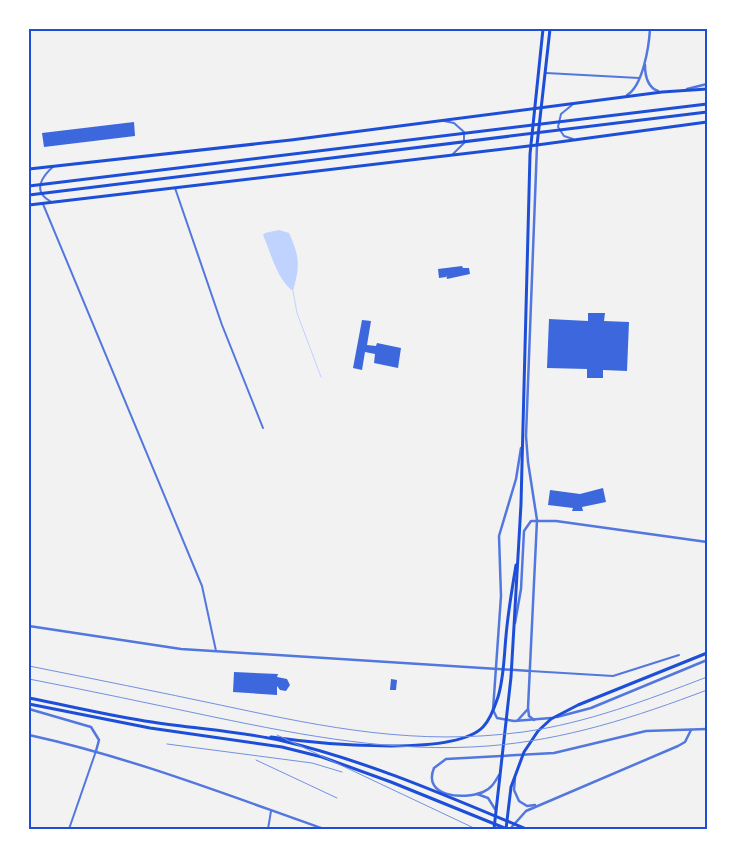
<svg xmlns="http://www.w3.org/2000/svg" width="736" height="858" font-family="'PT Sans',sans-serif">
	<rect width="100%" height="100%" fill="#f2f2f2"/>
	<path fill="#bfd3fe" d="M279,230L289,233C300,257 300,266 293,291C277,280 271,253 263,235L265,233Z"/>
	<g fill="none" stroke-linecap="round" stroke-linejoin="round">
		<path stroke="#bfd3fe" stroke-width="1" d="M293,291L297,313L321,377"/>
	</g>
	<g fill="#3d67dc">
		<path d="M134,122L135,136L44,147L42,133Z"/>
		<path d="M462,266L463,268H469L470,274L447,279L446,275V277L439,278L438,269Z"/>
		<path d="M588,313H605L604,321L629,322L627,371L603,370V378H587V369L547,368L549,319L588,321Z"/>
		<path d="M362,320L371,321L367,345L376,346L377,343L401,348L398,368L374,363L375,354L365,352L362,370L353,368Z"/>
		<path d="M603,488L606,502L582,507L583,511H572L573,508L548,505L550,490L580,494Z"/>
		<path d="M234,672L278,674L277,677L287,679L290,685L286,691L280,690L277,686V695L233,692Z"/>
		<path d="M391,679L397,680L396,690H390Z"/>
	</g>
	<g fill="none" stroke-linecap="round" stroke-linejoin="round">
		<g stroke="#5277de" stroke-width="2">
			<path d="M546,73L639,78"/>
			<path d="M572,105L561,114L558,127L564,136L573,139"/>
			<path d="M444,121L454,123L464,132V143L453,154"/>
			<path d="M175,188L222,325L263,428"/>
			<path d="M50,201C32,191 42,176 54,166"/>
			<path d="M43,204L202,586L216,651"/>
			<path d="M530,671L613,676L679,655"/>
			<path d="M69,829L96,751"/>
			<path d="M268,829L271,811"/>
		</g>
		<g stroke="#5277de" stroke-width="2.5">
			<path d="M645,65C645,76 647,87 658,91"/>
			<path d="M687,89L707,84"/>
			<path d="M627,95C643,86 649,46 650,29"/>
			<path d="M521,448L516,479L499,536L501,596L493,710L497,718L514,721L551,718"/>
			<path d="M515,623L521,589L524,531L531,521H556L707,542"/>
			<path d="M29,626L181,649L530,671"/>
			<path d="M29,709L91,727L99,740L96,751"/>
			<path d="M557,717L591,708L707,660"/>
			<path d="M518,720L527,710"/>
			<path d="M534,720L529,716L528,708L537,520L528,462L526,436L537,145"/>
			<path d="M29,735C130,757 227,795 324,829"/>
			<path d="M499,775C495,782 491,789 483,792C464,800 422,797 434,768L446,759L554,753L646,731L707,729"/>
			<path d="M515,778L514,790L519,801L527,806L535,805"/>
			<path d="M477,794L488,798L495,809"/>
			<path d="M510,829L526,811L678,746L685,742L691,730"/>
		</g>
		<g stroke="#1d4ed8" stroke-width="3">
			<path d="M537,145L550,29"/>
			<path d="M29,169L291,140L662,92L707,89"/>
			<path d="M29,205L537,145L707,122"/>
			<path d="M271,737C313,743 453,758 483,727C490,720 495,706 498,697C504,678 504,656 506,636C508,612 512,589 516,565"/>
			<path d="M494,829L511,677L514,626L521,504L530,154L543,29"/>
			<path d="M506,829L511,787L524,752L538,731L551,719L578,705L707,653"/>
		</g>
		<g stroke="#1d4ed8" stroke-width="3">
			<path d="M29,186L707,104"/>
			<path d="M29,195L707,112"/>
			<path d="M29,698C70,706 111,716 152,722C196,729 240,731 283,741C367,761 447,796 526,829"/>
			<path d="M29,704L150,728L282,747L322,757L391,782L507,829"/>
		</g>
		<g stroke="#7290e2" stroke-width="1">
			<path d="M29,666C94,679 159,692 225,706C328,728 417,746 523,732C587,723 647,700 707,677"/>
			<path d="M29,679C91,691 152,704 214,717C306,736 394,753 488,746C565,740 636,717 707,690"/>
			<path d="M277,735L476,829"/>
			<path d="M167,744L312,763L342,772"/>
			<path d="M256,760L337,798"/>
		</g>
	</g>
	<rect width="736" height="858" fill="none" stroke="#ffffff" stroke-width="60"/>
	<rect x="30" y="30" width="676" height="798" fill="none" stroke="#1d4ed8" stroke-width="2"/>
</svg>
